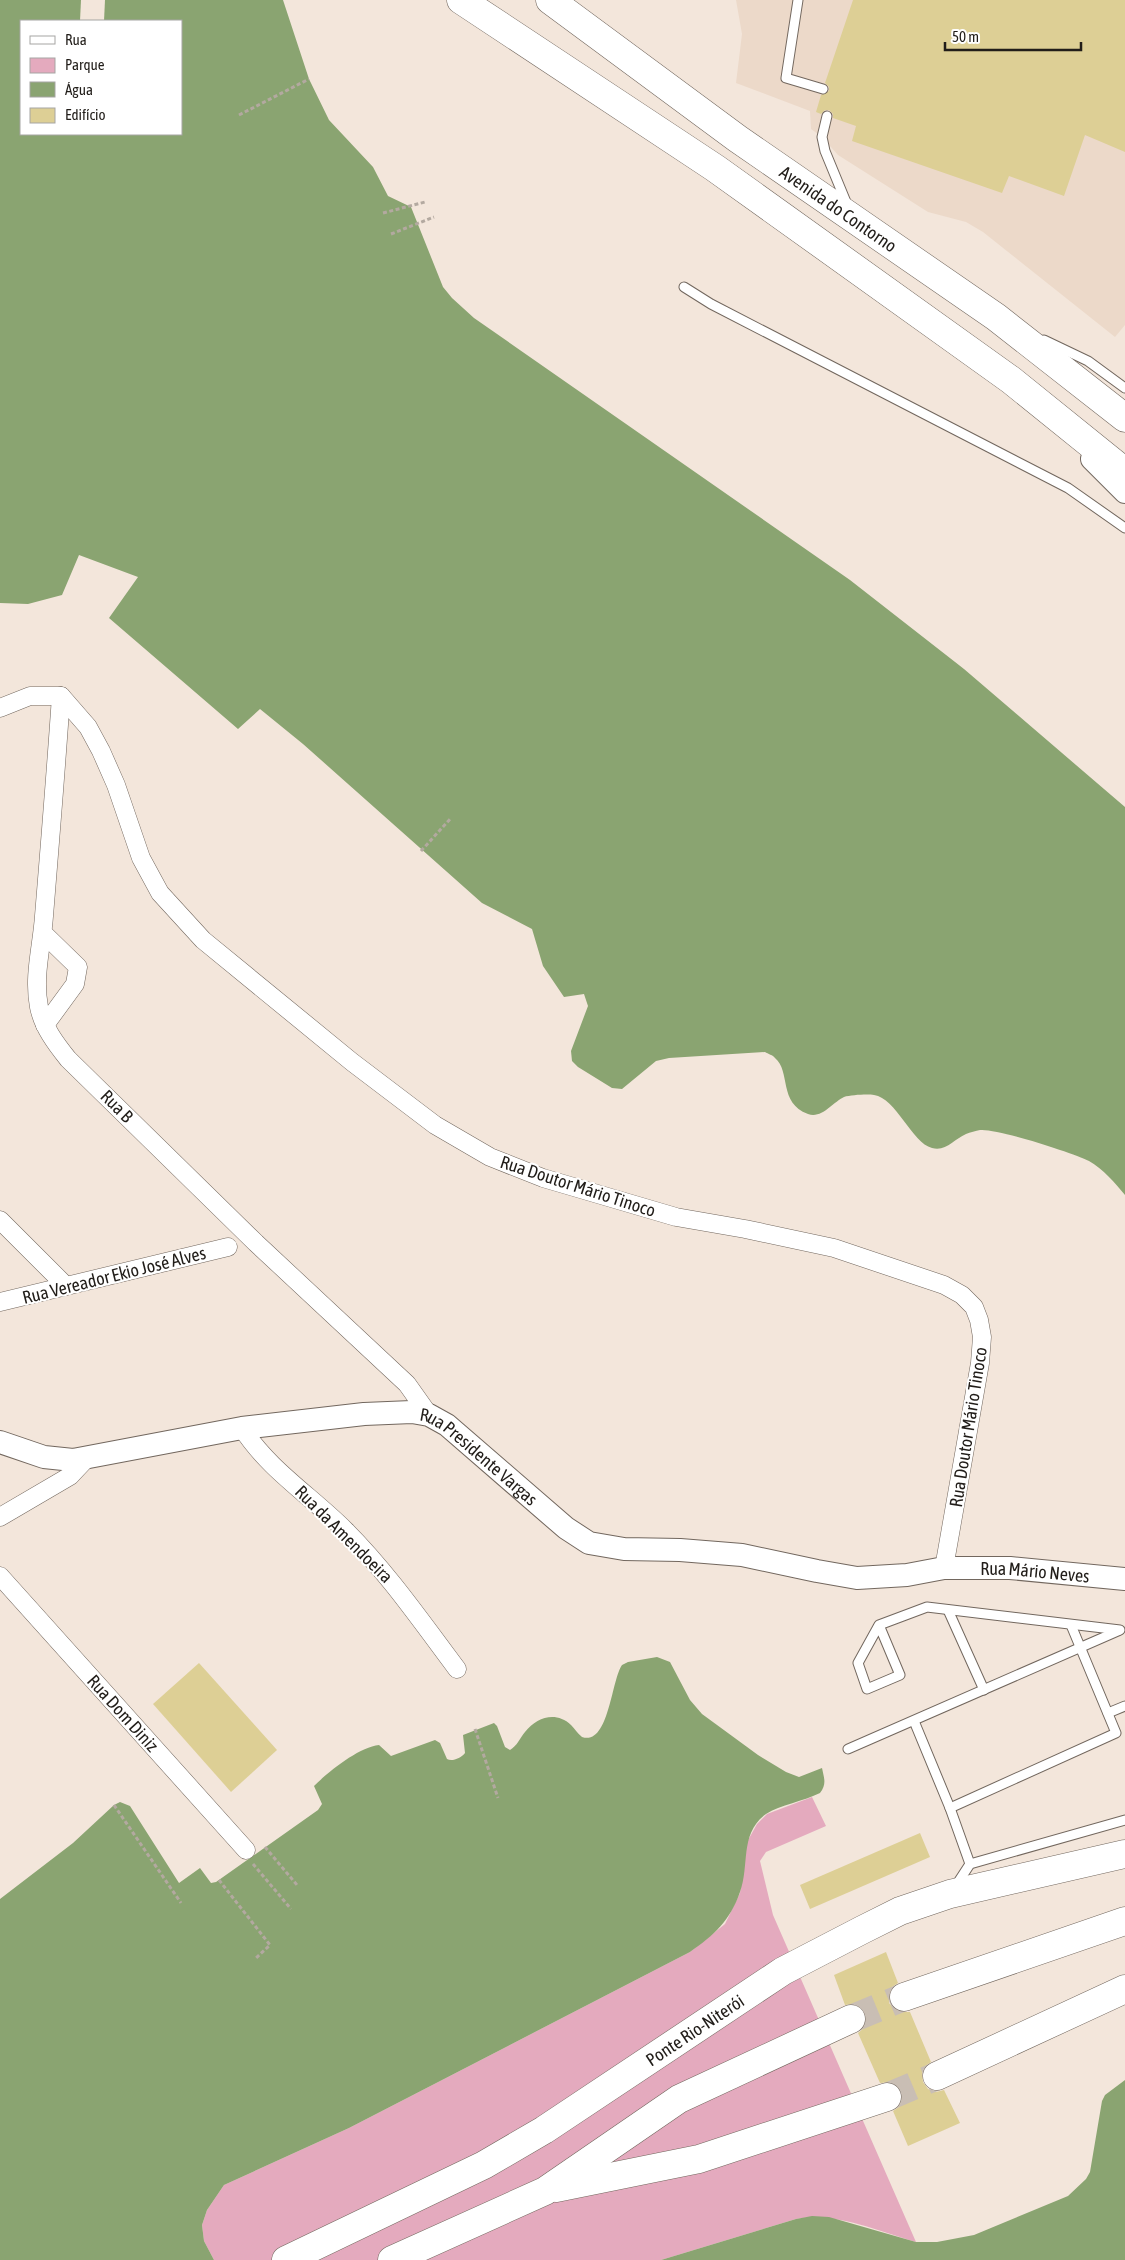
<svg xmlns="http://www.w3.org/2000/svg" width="1125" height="2260" font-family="'Asap Condensed',sans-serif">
	<rect width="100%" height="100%" fill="#f3e6db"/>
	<path fill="#ecd9c9" d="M736,0H1125V325L1115,337L983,232L966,222L928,212L838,155L822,137L811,129L810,111L736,83L742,34Z"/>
	<path fill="#e4aabe" d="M812,1797L826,1826L766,1852L760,1861L773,1915L916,2242C878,2231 837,2212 796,2219L661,2260H214L204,2241L202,2225L207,2210L224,2185L349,2128L690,1952L725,1924L740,1893L747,1842L757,1824L767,1814Z"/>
	<g fill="#8aa471" fill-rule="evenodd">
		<path d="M0,0H283L309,79L329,120L373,167L388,196L411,207L443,287L452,298L474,318L850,580L964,669L1125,807V1195C1115,1183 1103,1169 1089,1161C1073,1153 996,1128 980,1130C976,1131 970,1132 966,1134C954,1139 946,1152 932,1148C912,1143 896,1098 874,1095C867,1094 851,1095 844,1097C833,1102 822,1119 808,1114C778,1103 791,1071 775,1058C773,1055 768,1054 765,1052L669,1058L656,1061L622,1089L612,1088L578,1067L572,1061L571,1051L588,1006L584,994L564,997L543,966L532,929L482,903L303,744L260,709L238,729L109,618L138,577L79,555L62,595L28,604L0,603ZM21,21H181V134H21Z"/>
		<path d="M657,1657L670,1662L690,1700L702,1714L758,1755L786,1772L799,1777L822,1768C824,1778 827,1784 820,1793C804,1801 780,1805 766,1814C739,1834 750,1865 740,1892C730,1921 714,1935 690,1952L349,2128L224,2185L207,2210L202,2225L204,2241L214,2260H0V1899L73,1843L114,1805L120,1802L130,1806L179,1883L200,1868L211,1883L216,1882L318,1810L322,1804L314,1786C328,1772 359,1747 379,1745L391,1756L435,1740L440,1743L447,1759C452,1762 461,1758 465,1753L463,1735L494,1723L497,1726L505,1747L510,1750C517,1746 520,1738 525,1732C537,1717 556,1711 571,1725C575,1729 577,1733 582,1737C609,1746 611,1681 622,1665L628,1662Z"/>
		<path d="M1125,2080V2260H661L796,2219L812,2216L829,2217L916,2242H937L974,2235L1068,2196L1086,2179L1090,2172L1102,2101L1105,2095Z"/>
	</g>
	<path fill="#f3e6db" d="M81,0H105L104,21H80Z"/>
	<g fill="#ddcf95">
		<path d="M853,0H1125V152L1085,135L1064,196L1009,176L1002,193L852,141L856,126L833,118V114L829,110H825L821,114L816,112L821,95L829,91V87L825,83Z"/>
		<path d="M199,1663L277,1750L231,1792L153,1704Z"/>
		<path d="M920,1833L930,1857L810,1909L800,1885Z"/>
		<path d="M886,1952L898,1983L892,1987L889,1994V2003L894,2009L901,2012H910L931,2062L924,2067L922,2074L923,2082L928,2089L936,2092L944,2090L960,2123L908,2146L893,2111L899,2107L902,2101V2092L897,2085L891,2082L880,2083L858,2033L864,2028L866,2021L865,2013L860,2006L853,2004L845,2005L834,1975Z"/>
	</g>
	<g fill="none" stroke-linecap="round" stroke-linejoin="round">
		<g stroke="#c9beb4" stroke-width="28" stroke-dasharray="28 14" stroke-linecap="butt">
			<path d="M851,2019L904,1997"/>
			<path d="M887,2097L937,2076"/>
		</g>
		<defs>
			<g id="service">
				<path d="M798,0L786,78L823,89"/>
				<path d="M827,116L822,137L825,151L846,202"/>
				<path d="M684,287L711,304L1068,488L1125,528"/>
				<path d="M1044,340L1088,361L1125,388"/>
				<path d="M948,1610L984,1690"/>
				<path d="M879,1625L900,1675L867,1689L858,1663L879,1625L927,1607L1120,1630"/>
				<path d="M1108,1713L1125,1706"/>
				<path d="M914,1721L950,1808L970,1864"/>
				<path d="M848,1749L1118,1631"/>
				<path d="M950,1808L1116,1733L1071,1625"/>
				<path d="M955,1887L970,1864L1125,1820"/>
			</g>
			<g id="minor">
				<path d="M61,696C56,770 50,843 44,916C42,946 33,976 39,1007C43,1027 56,1044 68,1059L256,1243L407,1384L429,1415"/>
				<path d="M0,708L30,696H61L88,727L101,751L116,785L141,858L160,893L203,940L352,1062L435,1125L490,1157L543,1178L676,1217L745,1229L834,1248L944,1285L962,1295L974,1307L979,1320L982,1337L980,1363L944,1568"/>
				<path d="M43,933L78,967L75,984L45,1025"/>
				<path d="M0,1220L65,1285"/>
				<path d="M0,1302L228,1247"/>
				<path d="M242,1428C268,1469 311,1496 345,1530C387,1572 421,1621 457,1669"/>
				<path d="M0,1517L70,1476L86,1459"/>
				<path d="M0,1576L246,1850"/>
			</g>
			<g id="tertiary">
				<path d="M1092,459L1125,492"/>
				<path id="s1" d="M0,1442L44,1457L73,1460L242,1428L364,1414L412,1412L429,1415L447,1425L566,1528L589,1543L624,1549L680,1550L742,1555L817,1571L857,1578L907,1575L944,1568H1010L1125,1579"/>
			</g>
			<g id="motorway">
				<path d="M461,0L715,168L1011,380L1125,472"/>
				<path id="s2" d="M550,0L738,139L996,317L1125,418"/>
				<path d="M904,1997L1125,1921"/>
				<path d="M937,2076L1125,1989"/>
				<path d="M556,2188L699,2159L887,2097"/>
				<path id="s3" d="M286,2260L484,2165L544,2130L783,1971L862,1930L900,1911L950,1894L1125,1854"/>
				<path d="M392,2260L545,2191L679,2099L851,2019"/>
			</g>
		</defs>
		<use href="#service" stroke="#72675e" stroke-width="11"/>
		<use href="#minor" stroke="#72675e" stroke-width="19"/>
		<use href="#tertiary" stroke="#72675e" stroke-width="24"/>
		<use href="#motorway" stroke="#72675e" stroke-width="29"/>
		<g stroke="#b3a9a0" stroke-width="3" stroke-dasharray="4 2.5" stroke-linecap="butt">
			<path d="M239,115L309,79"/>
			<path d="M383,213L425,202"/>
			<path d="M391,234L434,217"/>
			<path d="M421,851L451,818"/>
			<path d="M475,1729L498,1798"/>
			<path d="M114,1805L181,1903"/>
			<path d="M265,1847L297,1885"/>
			<path d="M253,1864L291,1909"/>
			<path d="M219,1880L270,1945L255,1959"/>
		</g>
		<use href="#service" stroke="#fff" stroke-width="9"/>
		<use href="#minor" stroke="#fff" stroke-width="18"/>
		<use href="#tertiary" stroke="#fff" stroke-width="22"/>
		<use href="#motorway" stroke="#fff" stroke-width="28"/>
	</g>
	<g text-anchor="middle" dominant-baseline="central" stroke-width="4" stroke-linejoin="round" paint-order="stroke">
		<g font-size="18" fill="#211d19" stroke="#fff">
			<text stroke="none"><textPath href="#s2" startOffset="356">Avenida do Contorno</textPath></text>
			<text transform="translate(117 1106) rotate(45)">Rua B</text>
			<text transform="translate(578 1186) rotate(18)">Rua Doutor Mário Tinoco</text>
			<text transform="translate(114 1275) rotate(-14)">Rua Vereador Ekio José Alves</text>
			<text transform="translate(968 1427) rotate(-81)">Rua Doutor Mário Tinoco</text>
			<text stroke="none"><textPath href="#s1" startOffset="500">Rua Presidente Vargas</textPath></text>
			<text transform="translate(344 1534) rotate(45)">Rua da Amendoeira</text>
			<text stroke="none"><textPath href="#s1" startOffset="1091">Rua Mário Neves</textPath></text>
			<text transform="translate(123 1713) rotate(48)">Rua Dom Diniz</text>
			<text stroke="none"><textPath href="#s3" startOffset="470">Ponte Rio-Niterói</textPath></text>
		</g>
	</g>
	<rect x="20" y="20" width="162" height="115" fill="#ffffff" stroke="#a6a5a3"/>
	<rect x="30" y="36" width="25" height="8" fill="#ffffff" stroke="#a6a5a3"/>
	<text x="65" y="45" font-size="15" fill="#211d19">Rua</text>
	<rect x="30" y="58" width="25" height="15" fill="#e4aabe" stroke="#a6a5a3"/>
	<text x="65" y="70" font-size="15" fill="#211d19">Parque</text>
	<rect x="30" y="82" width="25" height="15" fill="#8aa471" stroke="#a6a5a3"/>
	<text x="65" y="95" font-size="15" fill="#211d19">Água</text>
	<rect x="30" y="108" width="25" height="15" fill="#ddcf95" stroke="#a6a5a3"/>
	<text x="65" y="120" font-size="15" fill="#211d19">Edifício</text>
	<path d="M945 42v8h136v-8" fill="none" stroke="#211d19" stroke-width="2.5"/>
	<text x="952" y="42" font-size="15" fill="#211d19" stroke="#ffffff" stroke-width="4" paint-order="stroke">50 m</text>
</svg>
